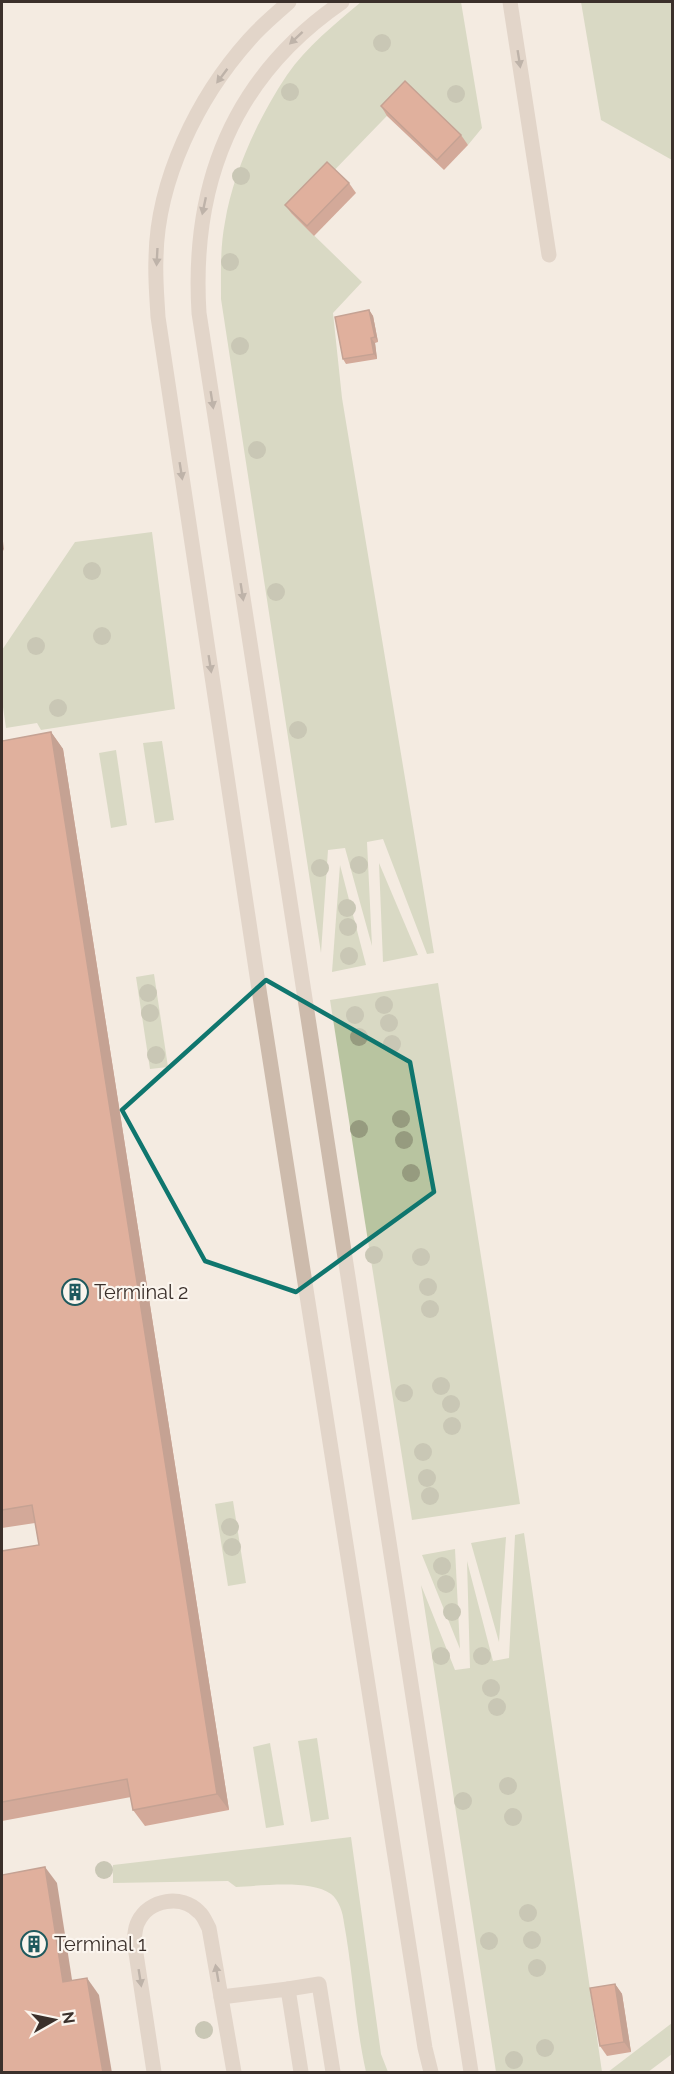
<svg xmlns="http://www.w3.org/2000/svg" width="674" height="2074" font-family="Raleway,sans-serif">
	<rect width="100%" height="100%" fill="#f4ebe1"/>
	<g fill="#b8c4a0">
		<path d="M361,2H461L482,128L468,145L411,91L292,214L362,282L333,313L342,398L434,953L427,954L383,839L367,842L372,946L345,848L328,850L321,953L221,299C221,273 220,247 225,222C233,172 259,117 287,75C306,47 335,24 361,2Z"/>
		<path d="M581,2H672V160L601,120Z"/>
		<path d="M152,532L175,709L41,730L37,723L6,728L2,700V650L75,542Z"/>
		<path d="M162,741L174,820L155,823L143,743Z"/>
		<path d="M116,750L127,825L111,828L99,753Z"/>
		<path d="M379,863L418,955L383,962Z"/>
		<path d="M340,865L366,965L332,972Z"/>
		<path d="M154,974L168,1067L150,1069L136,977Z"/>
		<path d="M438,983L520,1504L412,1520L330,1000Z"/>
		<path d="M233,1501L246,1583L228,1586L215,1504Z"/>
		<path d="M524,1533L602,2072H496L421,1585L455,1670L470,1668L467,1561L493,1661L509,1658L515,1535Z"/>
		<path d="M506,1537L499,1642L471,1543Z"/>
		<path d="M455,1549L460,1649L422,1555Z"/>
		<path d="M317,1738L329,1819L311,1822L298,1741Z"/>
		<path d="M270,1743L284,1825L266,1828L253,1747Z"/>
		<path d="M351,1837L381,2054L388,2072H366C355,2023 353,1972 344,1923C343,1913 339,1900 331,1894C310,1879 261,1886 236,1887L228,1881L113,1883V1865Z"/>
		<path d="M672,2023V2054L648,2072H608Z"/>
	</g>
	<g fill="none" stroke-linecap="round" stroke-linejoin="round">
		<g stroke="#cdbbac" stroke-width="15">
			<path d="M510,2L549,255"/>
			<path d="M288,1989L319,1984L333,2072"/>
			<path d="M221,1997L288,1989L301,2072"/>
		</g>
		<g stroke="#cdbbac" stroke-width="15">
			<path d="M289,2C276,14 261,26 249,40C198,97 157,180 156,258C155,278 157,298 158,317L260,996L425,2048L431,2072"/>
			<path d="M342,2C233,77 191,183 199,313L471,2072"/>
			<path d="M154,2072L134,1940C135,1935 135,1927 138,1922C149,1899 182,1894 199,1912C204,1916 206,1923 209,1928L234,2072"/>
		</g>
	</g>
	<g fill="#969b7f">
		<circle cx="382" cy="43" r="9"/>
		<circle cx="290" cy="92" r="9"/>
		<circle cx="456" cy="94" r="9"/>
		<circle cx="241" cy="176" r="9"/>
		<circle cx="230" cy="262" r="9"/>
		<circle cx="240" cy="346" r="9"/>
		<circle cx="257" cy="450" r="9"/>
		<circle cx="92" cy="571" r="9"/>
		<circle cx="276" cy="592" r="9"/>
		<circle cx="102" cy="636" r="9"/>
		<circle cx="36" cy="646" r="9"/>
		<circle cx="58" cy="708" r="9"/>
		<circle cx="298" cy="730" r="9"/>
		<circle cx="359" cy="865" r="9"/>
		<circle cx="320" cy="868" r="9"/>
		<circle cx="347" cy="908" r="9"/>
		<circle cx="348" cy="927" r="9"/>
		<circle cx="349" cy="956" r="9"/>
		<circle cx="148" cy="993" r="9"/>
		<circle cx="384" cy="1005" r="9"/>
		<circle cx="150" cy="1013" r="9"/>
		<circle cx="355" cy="1015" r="9"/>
		<circle cx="389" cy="1023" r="9"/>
		<circle cx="359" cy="1037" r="9"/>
		<circle cx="392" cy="1044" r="9"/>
		<circle cx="156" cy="1055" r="9"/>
		<circle cx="401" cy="1119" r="9"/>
		<circle cx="359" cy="1129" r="9"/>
		<circle cx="404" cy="1140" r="9"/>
		<circle cx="411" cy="1173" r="9"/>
		<circle cx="374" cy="1255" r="9"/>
		<circle cx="421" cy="1257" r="9"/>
		<circle cx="428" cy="1287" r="9"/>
		<circle cx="430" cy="1309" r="9"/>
		<circle cx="441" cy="1386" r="9"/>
		<circle cx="404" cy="1393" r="9"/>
		<circle cx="451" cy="1404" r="9"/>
		<circle cx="452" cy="1426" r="9"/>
		<circle cx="423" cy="1452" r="9"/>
		<circle cx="427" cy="1478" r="9"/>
		<circle cx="430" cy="1496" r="9"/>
		<circle cx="230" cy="1527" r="9"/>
		<circle cx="232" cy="1547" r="9"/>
		<circle cx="442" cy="1566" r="9"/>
		<circle cx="446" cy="1584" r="9"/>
		<circle cx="452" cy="1612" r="9"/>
		<circle cx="441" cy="1656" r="9"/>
		<circle cx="482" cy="1656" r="9"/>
		<circle cx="491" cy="1688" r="9"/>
		<circle cx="497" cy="1707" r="9"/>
		<circle cx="508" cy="1786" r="9"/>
		<circle cx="463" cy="1801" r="9"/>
		<circle cx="513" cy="1817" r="9"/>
		<circle cx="104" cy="1870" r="9"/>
		<circle cx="528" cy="1913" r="9"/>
		<circle cx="532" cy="1940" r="9"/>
		<circle cx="489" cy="1941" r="9"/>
		<circle cx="537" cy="1968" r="9"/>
		<circle cx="204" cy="2030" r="9"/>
		<circle cx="545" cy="2048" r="9"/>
		<circle cx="514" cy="2060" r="9"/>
	</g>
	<g fill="#ac5a40">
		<path d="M381,106L461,135L468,145L444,170L387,116Z"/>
		<path d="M349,183L356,193L314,236L292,214L285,205Z"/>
		<path d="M369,310L373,316L378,342L375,343L377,359L346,364L343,359Z"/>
		<path d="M51,732L63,749L229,1810L145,1826L133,1810L131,1797L2,1821V1551L39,1545L35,1523L2,1528V741Z"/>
		<path d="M615,1984L622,1994L631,2052L607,2056L600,2046Z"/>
	</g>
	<g fill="#8c4a34">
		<path d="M369,310L373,316L378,342L375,337Z"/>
		<path d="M371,338L375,343L377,359L374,354Z"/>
		<path d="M2,532L4,551L2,547Z"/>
		<path d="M51,732L63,749L229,1810L217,1794Z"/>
		<path d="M45,1867L57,1883L75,1999L63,1982Z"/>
		<path d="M87,1978L99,1995L112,2073H103Z"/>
		<path d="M615,1984L622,1994L631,2052L624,2042Z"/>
	</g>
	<g fill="#c8694b" stroke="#8c4a34" stroke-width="1.5">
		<path d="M405,81L461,135L437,160L381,106Z"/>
		<path d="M327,162L349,183L307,226L285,205Z"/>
		<path d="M369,310L375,337L371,338L374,354L343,359L335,317Z"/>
		<path d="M51,732L217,1794L133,1810L127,1779L2,1802V1551L39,1545L32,1505L2,1510V741Z"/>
		<path d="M45,1867L63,1982L87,1978L103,2073H2V1875Z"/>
		<path d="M615,1984L624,2042L600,2046L590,1988Z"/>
	</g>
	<defs><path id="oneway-solid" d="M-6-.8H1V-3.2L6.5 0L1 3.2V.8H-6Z" transform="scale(1.5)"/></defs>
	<g fill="#7d6f65">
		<use href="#oneway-solid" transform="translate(296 38) rotate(137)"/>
		<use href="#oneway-solid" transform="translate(519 59) rotate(81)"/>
		<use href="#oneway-solid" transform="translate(222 76) rotate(127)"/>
		<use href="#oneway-solid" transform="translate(204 206) rotate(102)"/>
		<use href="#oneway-solid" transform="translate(157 257) rotate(93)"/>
		<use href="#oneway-solid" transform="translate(212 400) rotate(81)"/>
		<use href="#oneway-solid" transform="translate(181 471) rotate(81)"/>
		<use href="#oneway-solid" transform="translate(242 592) rotate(81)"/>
		<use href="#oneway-solid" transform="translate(210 664) rotate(81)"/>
		<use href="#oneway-solid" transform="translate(217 1973) rotate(-100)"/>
		<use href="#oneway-solid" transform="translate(140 1978) rotate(81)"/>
	</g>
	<path d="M0 0H674V2074H0ZM266,980L410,1062L434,1192L296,1292L205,1261L122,1110Z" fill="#f4ebe1" fill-opacity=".55" fill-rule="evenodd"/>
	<path fill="none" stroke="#0f766e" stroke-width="4.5" stroke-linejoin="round" d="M266,980L410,1062L434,1192L296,1292L205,1261L122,1110Z"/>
	<defs>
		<symbol id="building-ring" viewBox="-11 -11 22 22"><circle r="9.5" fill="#fbf5ee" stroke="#1f5a5e" stroke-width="1.5"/><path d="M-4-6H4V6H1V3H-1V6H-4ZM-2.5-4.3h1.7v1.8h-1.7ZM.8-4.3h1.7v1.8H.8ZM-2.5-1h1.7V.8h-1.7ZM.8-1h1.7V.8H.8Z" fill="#1f5a5e"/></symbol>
	</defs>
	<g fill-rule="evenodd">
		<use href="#building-ring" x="60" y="1277" width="30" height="30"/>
		<use href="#building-ring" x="19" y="1929" width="30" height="30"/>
	</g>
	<g text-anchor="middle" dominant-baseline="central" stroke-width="4.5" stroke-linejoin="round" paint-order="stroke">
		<g font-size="20" fill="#3b302b" stroke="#fbf5ee" text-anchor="start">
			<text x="94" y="1292">Terminal 2</text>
			<text x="54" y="1944">Terminal 1</text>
		</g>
	</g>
	<rect width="674" height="2074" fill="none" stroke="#3b302b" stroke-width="6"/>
	<g transform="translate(54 2020) rotate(81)" stroke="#fbf5ee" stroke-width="4.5" paint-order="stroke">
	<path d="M0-4.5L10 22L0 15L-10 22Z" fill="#3b302b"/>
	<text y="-9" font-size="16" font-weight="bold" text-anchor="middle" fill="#3b302b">N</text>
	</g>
</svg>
